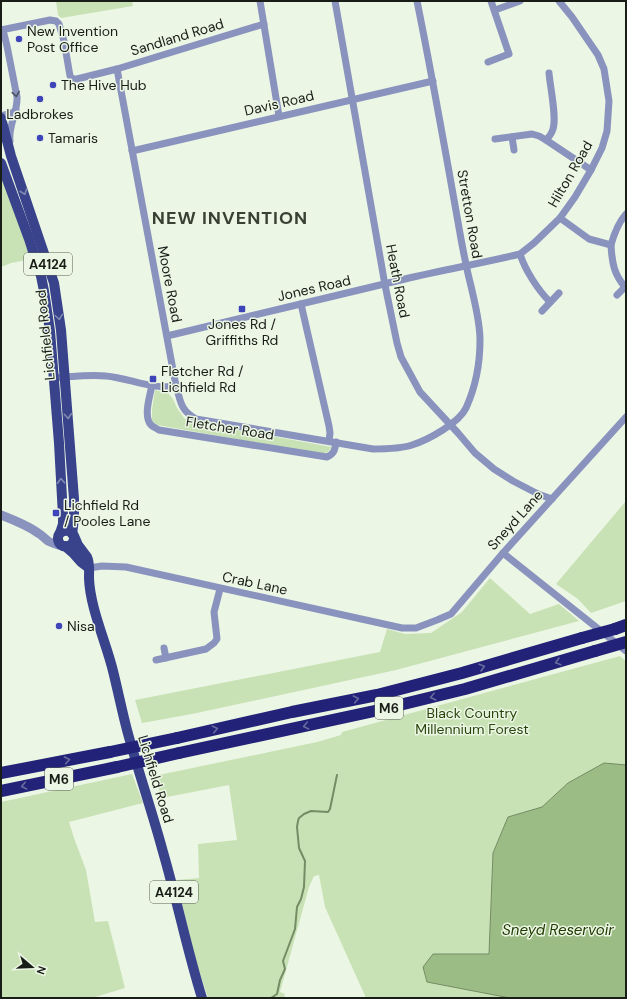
<svg xmlns="http://www.w3.org/2000/svg" width="627" height="999" font-family="'DM Sans',sans-serif">
	<rect width="100%" height="100%" fill="#ecf6e5"/>
	<g fill="#c8e2b5">
		<path d="M56,1H132L133,6L61,18L58,15Z"/>
		<path d="M1,174L31,259L11,263L1,267Z"/>
		<path d="M155,390L168,393L173,399L177,408L184,418L192,422L332,447L328,452L320,454L157,425L152,421V410Z"/>
		<path d="M626,501V601L591,613L578,599L556,584Z"/>
		<path d="M490,578L530,614L559,604L579,621L396,670L192,714L142,723L135,700L380,652L387,629L405,634L431,633L462,612Z"/>
		<path d="M620,656L626,661V998H366L325,907L319,875L314,876L309,887L280,992L285,994L284,998H208L192,949L177,880L199,878L198,844L237,840L229,785L162,798L154,776L317,742L341,735L342,732Z"/>
		<path d="M132,774L143,803L69,822L74,838L86,870L95,922L108,921L125,988L92,998H1V802Z"/>
	</g>
	<path fill="#9cbc85" stroke="#758c64" d="M604,763L626,765V998H510L427,982L423,967L433,954H489L493,853L508,817L542,807L568,783Z"/>
	<g fill="none" stroke-linecap="round" stroke-linejoin="round">
		<path stroke="#758c64" stroke-width="2" d="M271,998L277,994L280,980L285,969L283,961L295,929L297,907L301,899L304,887L305,861L299,848L297,827L298,821L299,818L304,814L311,811L328,812L330,809L337,775"/>
		<g stroke="#8993be" stroke-width="7">
			<path d="M260,1L279,116"/>
			<path d="M335,1L385,285L397,343L401,357L420,392L458,433L475,453L494,469L513,481L538,494L552,499"/>
			<path d="M495,10L520,1"/>
			<path d="M1,30L50,20L56,21L59,24L64,41L70,76L73,79H77L117,69L264,24"/>
			<path d="M3,30L7,46L17,97C18,112 8,126 10,141"/>
			<path d="M488,62L509,54L491,1"/>
			<path d="M117,69L176,386C181,402 180,410 196,419L373,449C386,449 400,449 412,445C428,440 459,423 466,408C476,386 480,364 480,340C480,322 475,304 471,286C467,271 464,255 461,239C447,160 433,80 417,1"/>
			<path d="M1,116L12,113L16,110"/>
			<path d="M512,137L514,150"/>
			<path d="M495,139L532,134L539,136L546,140C549,137 552,133 553,129C557,118 550,86 549,73"/>
			<path d="M546,140L591,170"/>
			<path d="M132,151L433,81"/>
			<path d="M560,218L589,239L611,245C612,263 614,275 626,288"/>
			<path d="M611,245C614,234 618,223 626,214"/>
			<path d="M520,254C525,270 538,290 550,302"/>
			<path d="M617,295L625,287"/>
			<path d="M301,304L329,426L330,433L329,441"/>
			<path d="M542,311L559,293"/>
			<path d="M167,336C246,317 326,298 405,279C443,270 482,263 520,254L534,243L560,218L575,197L591,170L602,148L607,131L609,101L604,69L598,55L572,17L559,1"/>
			<path d="M54,378C71,377 89,374 106,376C129,378 152,390 176,386"/>
			<path d="M152,385C150,396 143,416 151,425C153,427 156,428 159,430L327,457C334,454 335,450 336,442"/>
			<path d="M503,553L626,651"/>
			<path d="M89,568L102,566L126,567L402,628H416L437,620L451,614L503,553L626,417"/>
			<path d="M164,648L166,658"/>
			<path d="M156,660L206,649L214,643L217,639L214,612L220,589"/>
		</g>
		<path stroke="#8993be" stroke-width="9" d="M1,515C14,520 27,525 38,533C42,535 44,538 48,541C53,544 58,545 63,546"/>
		<g stroke="#39438c" stroke-width="10">
			<path d="M1,118L11,156L54,283L61,330L74,499V519L72,534"/>
			<path d="M1,163L29,239L41,276L44,291L50,331L59,443L63,516V524L60,533"/>
			<path d="M74,536C75,549 59,550 58,539C57,531 68,528 73,534C75,537 76,541 78,545C81,549 84,553 87,557C90,563 89,571 89,578C90,608 106,642 113,671C118,691 122,711 127,730C138,771 152,811 163,852C177,900 187,950 202,998"/>
			<path d="M65,546L73,553L81,562L89,568"/>
		</g>
		<g stroke="#212278" stroke-width="12">
			<path d="M615,629L626,625"/>
			<path d="M177,738L292,712L377,695L462,673L582,638"/>
			<path d="M179,753L379,710L465,689L595,651"/>
			<path d="M1,773L110,752"/>
			<path d="M1,791L117,767"/>
		</g>
		<g stroke="#212278" stroke-width="12">
			<path d="M582,638L615,629"/>
			<path d="M595,651L626,642"/>
			<path d="M110,752L177,738"/>
			<path d="M117,767L179,753"/>
		</g>
	</g>
	<defs><path id="oneway-chevron" d="M-2-3.5L2.5 0L-2 3.5" fill="none" stroke-width="1.6" stroke-linecap="round" stroke-linejoin="round"/></defs>
	<use stroke="#4b5262" href="#oneway-chevron" transform="translate(16 94) rotate(81)"/>
	<g stroke="#818bb0">
		<use href="#oneway-chevron" transform="translate(24 192) rotate(71)"/>
		<use href="#oneway-chevron" transform="translate(59 317) rotate(82)"/>
		<use href="#oneway-chevron" transform="translate(68 416) rotate(85)"/>
		<use href="#oneway-chevron" transform="translate(61 481) rotate(-93)"/>
	</g>
	<g stroke="#686c9e">
		<use href="#oneway-chevron" transform="translate(558 662) rotate(164)"/>
		<use href="#oneway-chevron" transform="translate(482 667) rotate(-16)"/>
		<use href="#oneway-chevron" transform="translate(433 697) rotate(166)"/>
		<use href="#oneway-chevron" transform="translate(356 699) rotate(-11)"/>
		<use href="#oneway-chevron" transform="translate(306 726) rotate(168)"/>
		<use href="#oneway-chevron" transform="translate(215 729) rotate(-13)"/>
		<use href="#oneway-chevron" transform="translate(67 760) rotate(-11)"/>
		<use href="#oneway-chevron" transform="translate(24 786) rotate(168)"/>
	</g>
	<g fill="#3d45b9" stroke="#ecf6e5" stroke-width="1.5">
		<circle cx="19" cy="39" r="4"/>
		<circle cx="53" cy="85" r="4"/>
		<circle cx="40" cy="99" r="4"/>
		<circle cx="40" cy="138" r="4"/>
		<rect x="238" y="305" width="8" height="8" rx="2"/>
		<rect x="149" y="375" width="8" height="8" rx="2"/>
		<rect x="52" y="509" width="8" height="8" rx="2"/>
		<circle cx="59" cy="626" r="4"/>
	</g>
	<g text-anchor="middle" dominant-baseline="central" stroke-width="3" stroke-linejoin="round" paint-order="stroke">
		<g fill="#ecf6e5" stroke="#585e55" stroke-width="1">
			<rect x="24" y="253" width="48" height="22" rx="3"/>
			<rect x="375" y="697" width="28" height="22" rx="3"/>
			<rect x="45" y="768" width="28" height="22" rx="3"/>
			<rect x="150" y="881" width="48" height="22" rx="3"/>
		</g>
		<g font-size="13" font-weight="bold" fill="#191d17">
			<text x="48" y="264">A4124</text>
			<text x="389" y="708">M6</text>
			<text x="59" y="779">M6</text>
			<text x="174" y="892">A4124</text>
		</g>
		<g font-size="14" fill="#191d17" stroke="#ecf6e5" text-anchor="start">
			<text x="27" y="31">New Invention<tspan x="27" dy="16">Post Office</tspan></text>
			<text x="61" y="85">The Hive Hub</text>
			<text x="40" y="114" text-anchor="middle">Ladbrokes</text>
			<text x="48" y="138">Tamaris</text>
			<text x="242" y="324" text-anchor="middle">Jones Rd /<tspan x="242" dy="16">Griffiths Rd</tspan></text>
			<text x="161" y="371">Fletcher Rd /<tspan x="161" dy="16">Lichfield Rd</tspan></text>
			<text x="64" y="505">Lichfield Rd<tspan x="64" dy="16">/ Pooles Lane</tspan></text>
			<text x="67" y="626">Nisa</text>
		</g>
		<g font-size="14" fill="#191d17" stroke="#ecf6e5">
			<text transform="translate(177 37) rotate(-17)">Sandland Road</text>
			<text transform="translate(279 103) rotate(-13)">Davis Road</text>
			<text transform="translate(570 174) rotate(-60)">Hilton Road</text>
			<text transform="translate(470 214) rotate(80)">Stretton Road</text>
			<text transform="translate(398 281) rotate(79)">Heath Road</text>
			<text transform="translate(170 284) rotate(79)">Moore Road</text>
			<text transform="translate(314 288) rotate(-13)">Jones Road</text>
			<text transform="translate(45 335) rotate(-96)">Lichfield Road</text>
			<text transform="translate(230 428) rotate(9)">Fletcher Road</text>
			<text transform="translate(515 520) rotate(-48)">Sneyd Lane</text>
			<text transform="translate(255 583) rotate(12)">Crab Lane</text>
			<text transform="translate(156 779) rotate(73)">Lichfield Road</text>
		</g>
		<g font-size="14" fill="#29450b" stroke="#ecf6e5">
			<text x="472" y="713">Black Country<tspan x="472" dy="16">Millennium Forest</tspan></text>
		</g>
		<g font-size="15" font-style="italic" fill="#203b00" stroke="#ecf6e5">
			<text x="558" y="930">Sneyd Reservoir</text>
		</g>
		<g font-size="18" font-weight="bold" letter-spacing="1" fill="#394134" stroke="#ecf6e5">
			<text x="230" y="218">NEW INVENTION</text>
		</g>
	</g>
	<rect width="627" height="999" fill="none" stroke="#191d17" stroke-width="4"/>
	<g transform="translate(32 967) rotate(109)" stroke="#ecf6e5" stroke-width="3" paint-order="stroke">
	<path d="M0-3L7 15L0 10L-7 15Z" fill="#191d17"/>
	<text y="-6" font-size="11" font-weight="bold" text-anchor="middle" fill="#191d17">N</text>
	</g>
</svg>
